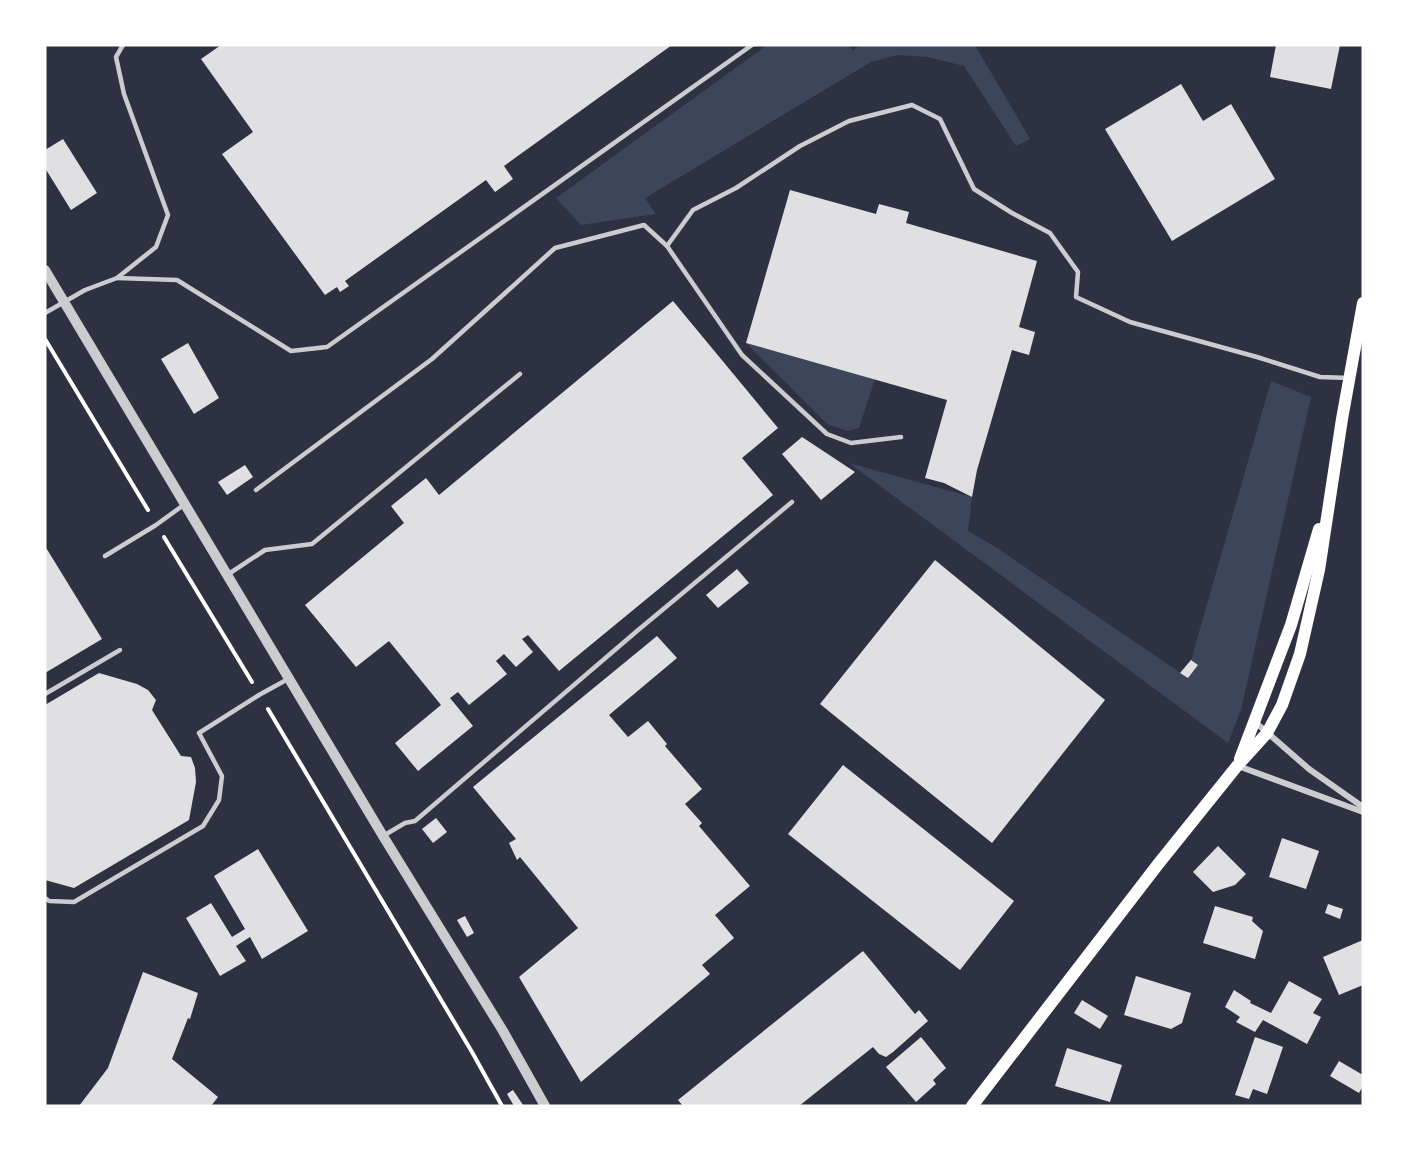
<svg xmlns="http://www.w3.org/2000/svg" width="1408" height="1151" font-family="'Crimson Pro',serif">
	<rect width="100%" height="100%" fill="#2d3142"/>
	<g fill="#3c4559">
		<path d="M767,45H849L853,50L860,45H975L1030,139L1016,146L964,66L927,57L897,55L871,62L645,198L656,214L581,225L556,198Z"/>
		<path d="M746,343L875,379L859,428L847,431L827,424Z"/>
		<path d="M1271,381L1311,397L1241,710L1228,743L849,463L972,497L968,531L994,546L1188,678L1198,665L1191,660Z"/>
	</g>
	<g fill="#e0e0e3">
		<path d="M221,45H672L504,166L513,179L495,192L486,180L345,281L349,286L340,292L337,287L325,295L222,154L253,132L201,59Z"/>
		<path d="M1276,45H1340L1331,89L1270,77Z"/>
		<path d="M1181,84L1203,121L1231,104L1275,179L1172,241L1105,129Z"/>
		<path d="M63,139L97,193L71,210L45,168V150Z"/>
		<path d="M790,190L876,214L879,204L909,212L906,223L1037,261L1019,327L1035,332L1029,355L1012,350L977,470L972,497L944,483L925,478L947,400L746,343Z"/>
		<path d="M673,301L778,428L742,458L773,495L559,671L528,635L522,639L533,652L516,667L504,654L496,661L507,674L469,705L458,692L450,698L473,726L418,771L395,743L441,705L389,641L356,667L305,605L404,523L391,506L426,478L439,495Z"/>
		<path d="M188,343L219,398L194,414L161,359Z"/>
		<path d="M802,437L855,472L821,500L782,454Z"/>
		<path d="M245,465L253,477L227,495L218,482Z"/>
		<path d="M45,546L102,639L45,673Z"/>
		<path d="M935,560L1105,700L992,843L820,704Z"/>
		<path d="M737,569L749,583L718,608L706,595Z"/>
		<path d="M657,636L677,658L609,715L628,737L648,721L667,744L665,746L702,789L685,804L702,823L699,826L750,886L715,915L734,938L702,965L710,974L581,1082L519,977L578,928L520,857L517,860L509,843L516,839L473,787Z"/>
		<path d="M1191,660L1198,665L1188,678L1180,673Z"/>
		<path d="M99,673L137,684L148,690L156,700L152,710L181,756L191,757L195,768L196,782L189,820L74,888L45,880V705Z"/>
		<path d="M843,765L1014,901L960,970L788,834Z"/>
		<path d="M436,818L447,832L433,843L422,829Z"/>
		<path d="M1282,838L1319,851L1306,889L1269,877Z"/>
		<path d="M1218,846L1246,874L1235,885L1213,892L1193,872Z"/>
		<path d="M258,849L308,931L262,959L250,937L236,946L246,961L220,976L186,918L211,903L232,937L245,929L214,876Z"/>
		<path d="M1328,904L1343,909L1340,919L1325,913Z"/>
		<path d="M1215,906L1253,917L1252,921L1263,931L1255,959L1203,943Z"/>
		<path d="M465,916L474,933L467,937L457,920Z"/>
		<path d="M1363,940V985L1339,995L1323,957Z"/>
		<path d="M863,951L915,1014L919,1010L928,1021L893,1052L886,1057L879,1054L873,1047L799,1106H683L678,1100Z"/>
		<path d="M143,972L198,993L190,1019L188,1018L172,1059L218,1097L211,1106H79L108,1068Z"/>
		<path d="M1136,976L1191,993L1182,1023L1171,1029L1124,1015Z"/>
		<path d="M1289,981L1322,999L1313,1013L1321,1017L1307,1044L1263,1020L1255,1032L1236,1022L1240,1017L1225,1007L1234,990L1251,1001L1250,1003L1271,1013Z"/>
		<path d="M1082,1000L1108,1016L1100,1029L1074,1013Z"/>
		<path d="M921,1037L946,1068L933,1080L936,1084L916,1102L886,1067Z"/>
		<path d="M1255,1037L1283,1047L1267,1094L1253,1089L1249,1099L1235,1095Z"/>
		<path d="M1067,1048L1122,1065L1110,1102L1055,1086Z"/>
		<path d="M1339,1061L1363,1075V1086L1359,1093L1330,1076Z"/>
		<path d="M513,1090L523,1105L521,1106H514L507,1094Z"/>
	</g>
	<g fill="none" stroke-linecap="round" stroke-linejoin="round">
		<g stroke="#fff" stroke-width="4">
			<path d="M45,339L148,510"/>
			<path d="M164,537L252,682"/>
			<path d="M268,709L472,1052L502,1106"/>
		</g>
		<g stroke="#caccd0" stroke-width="4.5">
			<path d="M667,246L693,210L736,188L800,146L849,121L912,105L940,119L974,189L1012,213L1050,233L1078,272L1076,297L1130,322L1257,357L1320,377L1349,378"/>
			<path d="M117,278L177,280L291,351L327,347L752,45"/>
			<path d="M45,313L85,290L117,278L156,247L168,215L124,94L116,57L123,45"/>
			<path d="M256,490L432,359L555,248L644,225L667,246L742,355L827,434L851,443L901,437"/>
			<path d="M105,556L156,525L185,504"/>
			<path d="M227,575L265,550L312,544L520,374"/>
			<path d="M45,694L120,650"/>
			<path d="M383,836L405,823L415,821L637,631L792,502"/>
			<path d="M45,898L49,901L74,902L203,826L219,800L222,776L199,733L259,695L288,679"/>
		</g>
		<g stroke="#caccd0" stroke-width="6">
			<path d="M1255,722L1309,769L1363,807"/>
			<path d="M1238,766L1363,812"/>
		</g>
		<path stroke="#caccd0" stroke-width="10" d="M45,270L383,836L503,1031L545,1106"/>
		<g stroke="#fff" stroke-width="12">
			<path d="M1240,759L1291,625L1319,529"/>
			<path d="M972,1106L1159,863L1237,766L1267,733L1282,705L1300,654L1319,570L1342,419L1363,303"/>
		</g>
	</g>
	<rect width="1408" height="1151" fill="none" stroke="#ffffff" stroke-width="93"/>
</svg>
